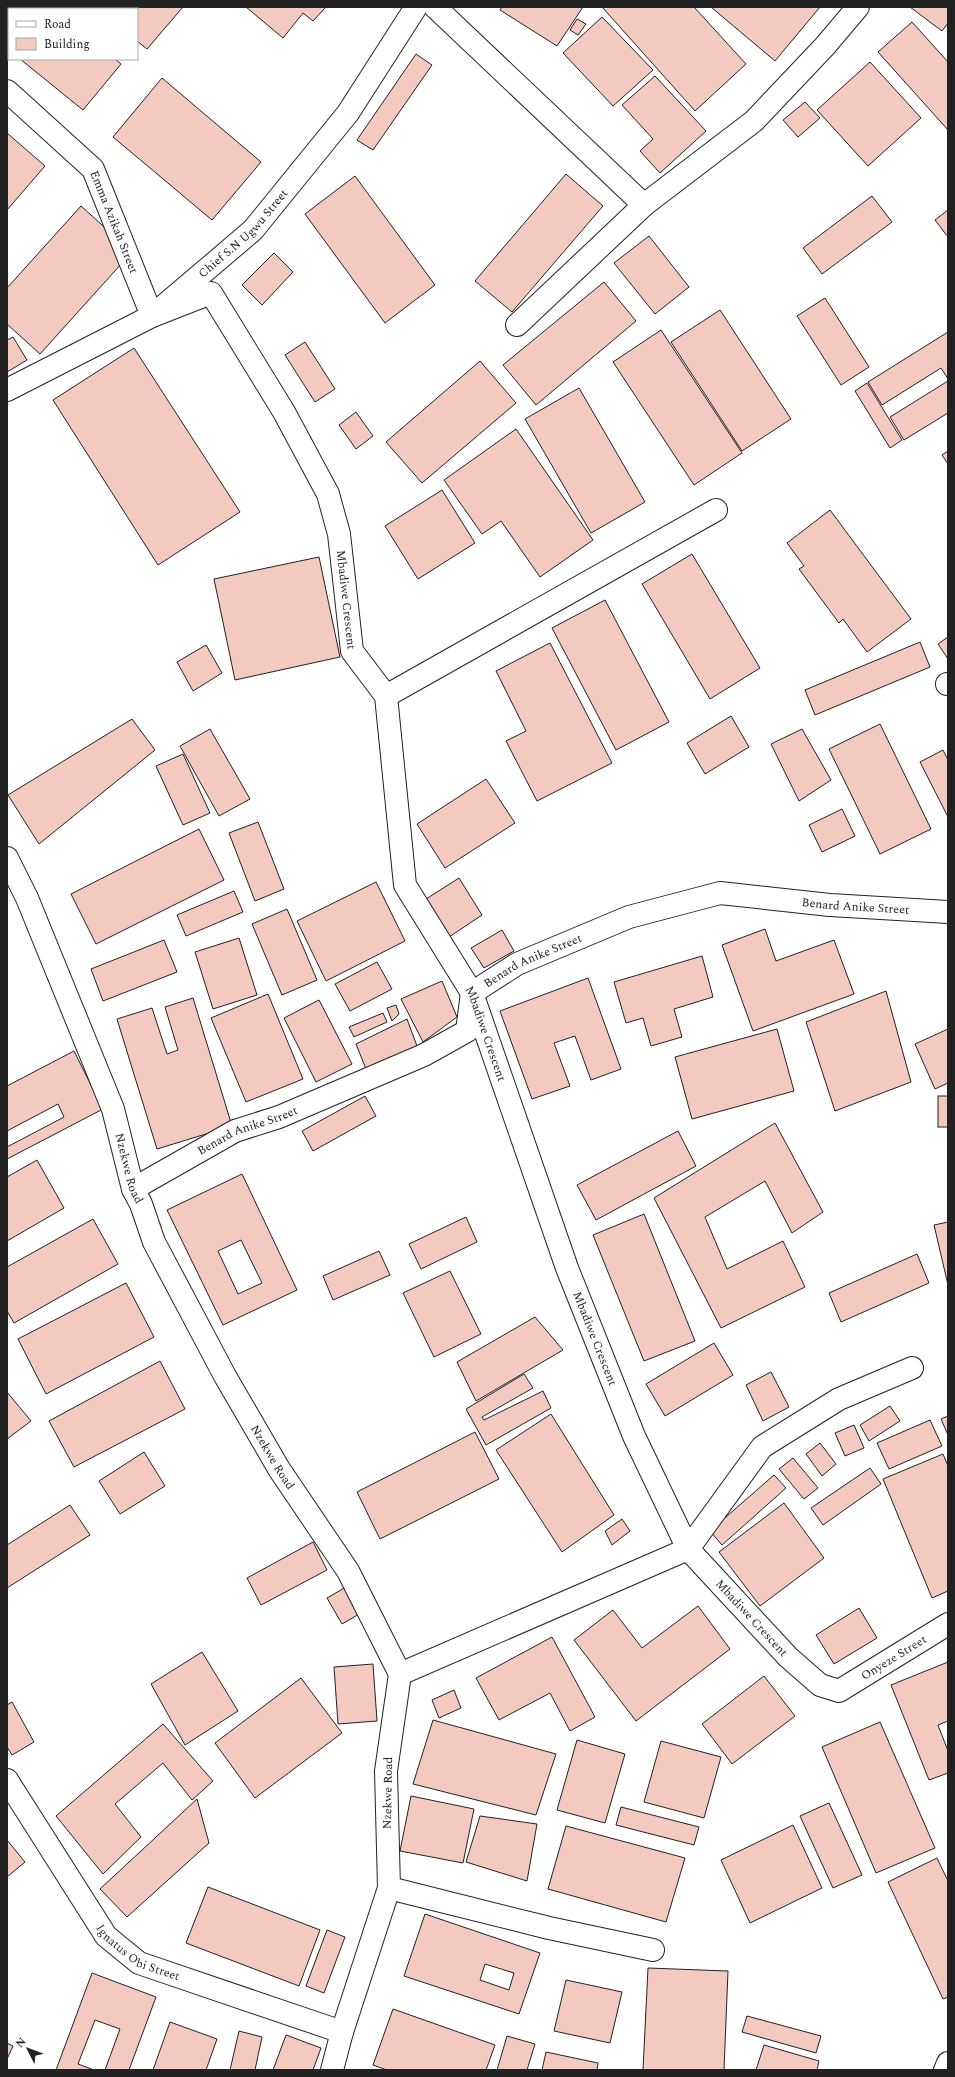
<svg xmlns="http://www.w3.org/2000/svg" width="955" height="2077" font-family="Spectral,serif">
	<rect width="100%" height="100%" fill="#fff"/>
	<g fill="#f3c9c0" stroke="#222" fill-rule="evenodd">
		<path d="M7,7H52L55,9H9V50L7,49Z"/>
		<path d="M97,7H183L147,49L137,41V9H99Z"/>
		<path d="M246,7H326L313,21L303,13L283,38Z"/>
		<path d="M502,7H583L557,46L500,10Z"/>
		<path d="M602,7H694L746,64L695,111Z"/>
		<path d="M711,7H820L775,61Z"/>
		<path d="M910,7H948V23L942,31Z"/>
		<path d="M602,17L653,70L613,106L563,53Z"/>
		<path d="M577,19L586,24L578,35L570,30Z"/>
		<path d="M912,22L948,62V130L878,52Z"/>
		<path d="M416,54L432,65L373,150L357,140Z"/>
		<path d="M20,59H115L121,64L83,110Z"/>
		<path d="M870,62L921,118L868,166L817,110Z"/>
		<path d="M655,76L706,131L660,173L640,151L653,139L622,105Z"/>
		<path d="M162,78L261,162L212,220L113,137Z"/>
		<path d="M805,102L820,118L798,137L783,120Z"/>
		<path d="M7,133L45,166L7,210Z"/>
		<path d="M566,174L603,206L512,312L475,281Z"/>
		<path d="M355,176L435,285L385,323L305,214Z"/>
		<path d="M872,196L892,222L822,274L803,248Z"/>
		<path d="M81,206L132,252L40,354L7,324V288Z"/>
		<path d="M948,210V237L935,220Z"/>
		<path d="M649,236L689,287L655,314L614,263Z"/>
		<path d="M274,253L293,272L262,305L242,285Z"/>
		<path d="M604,282L636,321L536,405L503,365Z"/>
		<path d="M825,298L869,367L841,385L797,316Z"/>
		<path d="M720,310L791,419L742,451L671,342Z"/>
		<path d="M661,330L742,453L694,485L613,362Z"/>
		<path d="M948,332V379L941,368L882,405L868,382Z"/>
		<path d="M13,337L27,360L7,372V340Z"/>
		<path d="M305,342L335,389L315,402L285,355Z"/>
		<path d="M134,348L240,512L158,565L53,400Z"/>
		<path d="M480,361L516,403L422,483L386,442Z"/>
		<path d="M948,381V413L904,440L890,417Z"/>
		<path d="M867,383L902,440L890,448L855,391Z"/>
		<path d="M579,388L645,502L591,533L525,419Z"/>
		<path d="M356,412L373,436L356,449L339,425Z"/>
		<path d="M516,429L593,540L540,577L501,521L482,534L444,480Z"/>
		<path d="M948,451V464L942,455Z"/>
		<path d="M442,490L475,543L418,579L385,526Z"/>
		<path d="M830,510L911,619L867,652L843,619L839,623L799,569L804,566L787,543Z"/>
		<path d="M692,554L760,668L710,699L642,584Z"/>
		<path d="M319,557L340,657L235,680L214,579Z"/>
		<path d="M605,600L669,722L616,750L552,628Z"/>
		<path d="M948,637V659L938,644Z"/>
		<path d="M920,642L930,667L815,715L805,690Z"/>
		<path d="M550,643L612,763L537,801L506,741L526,731L496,671Z"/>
		<path d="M206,645L222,673L193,691L177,662Z"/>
		<path d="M731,716L749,747L705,774L687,743Z"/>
		<path d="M132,719L155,750L39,844L8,795Z"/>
		<path d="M880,724L931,829L880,854L829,749Z"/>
		<path d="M210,729L250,799L219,816L180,746Z"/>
		<path d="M802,729L831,780L799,801L771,744Z"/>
		<path d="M943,750L948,760V817L920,762Z"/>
		<path d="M183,754L210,813L183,825L156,766Z"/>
		<path d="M486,779L515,823L445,868L417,824Z"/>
		<path d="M842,809L855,836L822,852L809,825Z"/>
		<path d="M258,822L284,889L255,901L229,833Z"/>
		<path d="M199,829L224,880L96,944L71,894Z"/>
		<path d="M459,878L482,915L449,937L426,899Z"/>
		<path d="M376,882L405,941L326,981L297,921Z"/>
		<path d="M234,891L243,912L186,936L177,915Z"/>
		<path d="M287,909L317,980L282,995L252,924Z"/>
		<path d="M765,929L776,961L834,940L854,994L753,1031L722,945Z"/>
		<path d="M502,930L514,951L484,968L471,948Z"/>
		<path d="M239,938L257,995L213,1009L195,952Z"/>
		<path d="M164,940L177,972L103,1001L91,969Z"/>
		<path d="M702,956L713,997L674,1009L682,1037L651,1046L643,1018L626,1023L614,982Z"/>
		<path d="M377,962L392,989L350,1011L335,984Z"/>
		<path d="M588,978L621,1069L591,1080L575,1036L554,1043L570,1086L532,1099L500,1011Z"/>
		<path d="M442,981L457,1017L423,1042L401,999Z"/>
		<path d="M886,991L911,1082L835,1111L806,1022Z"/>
		<path d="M268,994L303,1079L246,1102L211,1018Z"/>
		<path d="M193,998L232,1126L157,1149L117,1019L152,1008L167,1054L178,1050L165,1007Z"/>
		<path d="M319,1000L352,1064L316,1082L284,1018Z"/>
		<path d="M396,1005L399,1014L392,1021L387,1008Z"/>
		<path d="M383,1013L387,1022L354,1037L349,1027Z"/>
		<path d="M407,1019L417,1046L366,1069L356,1044Z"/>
		<path d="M777,1029L794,1091L692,1119L675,1057Z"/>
		<path d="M948,1029V1083L935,1089L915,1044Z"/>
		<path d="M74,1051L103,1109L7,1159V1147L64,1117L58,1104L7,1131V1086Z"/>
		<path d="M365,1096L376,1116L313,1151L302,1131Z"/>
		<rect x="938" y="1096" width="10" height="31"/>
		<path d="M775,1123L823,1212L792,1233L765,1181L705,1217L727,1269L783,1241L805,1287L721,1328L654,1198Z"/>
		<path d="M678,1131L696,1166L596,1220L577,1185Z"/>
		<path d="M37,1160L64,1208L7,1241V1177Z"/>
		<path d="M242,1174L297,1290L223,1325L167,1210ZM241,1240L262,1283L238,1294L218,1251Z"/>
		<path d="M644,1214L695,1341L644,1361L593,1235Z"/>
		<path d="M466,1217L477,1242L421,1269L409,1244Z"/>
		<path d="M93,1219L118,1264L14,1323L7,1311V1267Z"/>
		<path d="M948,1222V1285L934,1225Z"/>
		<path d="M379,1251L390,1275L333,1300L323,1276Z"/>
		<path d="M917,1254L929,1283L841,1322L829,1293Z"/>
		<path d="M450,1271L481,1334L434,1357L403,1293Z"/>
		<path d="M126,1283L154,1337L46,1394L18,1339Z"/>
		<path d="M535,1317L563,1350L476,1401L457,1362Z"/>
		<path d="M714,1343L733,1375L665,1416L646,1384Z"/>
		<path d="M160,1361L185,1409L74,1467L49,1421Z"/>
		<path d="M771,1372L789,1407L763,1421L746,1385Z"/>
		<path d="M524,1374L533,1388L482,1417L484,1420L543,1391L551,1408L486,1445L466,1409Z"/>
		<path d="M7,1392L31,1421L7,1439Z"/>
		<path d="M890,1406L900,1421L869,1441L860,1425Z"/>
		<path d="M551,1414L614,1515L562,1552L496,1450Z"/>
		<path d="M948,1416V1435L941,1419Z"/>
		<path d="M930,1420L942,1446L889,1469L877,1443Z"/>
		<path d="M854,1425L864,1448L845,1456L835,1433Z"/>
		<path d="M475,1432L499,1479L380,1539L357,1492Z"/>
		<path d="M820,1443L836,1464L822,1476L806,1454Z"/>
		<path d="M144,1452L165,1486L120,1514L99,1481Z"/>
		<path d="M943,1454L948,1466V1591L932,1598L883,1479Z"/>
		<path d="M793,1458L818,1488L804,1499L779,1469Z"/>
		<path d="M870,1468L881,1484L823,1525L811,1508Z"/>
		<path d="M774,1475L786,1488L722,1545L710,1531Z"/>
		<path d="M784,1503L824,1558L760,1606L719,1552Z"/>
		<path d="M70,1505L90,1535L7,1588V1545Z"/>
		<path d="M622,1519L630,1531L612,1545L605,1531Z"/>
		<path d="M313,1542L327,1570L261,1605L247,1578Z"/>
		<path d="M346,1587L361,1613L342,1624L327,1598Z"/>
		<path d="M698,1606L730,1649L636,1721L574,1640L613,1610L642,1648Z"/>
		<path d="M859,1608L877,1638L834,1664L816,1635Z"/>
		<path d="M552,1637L595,1717L570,1731L550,1693L499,1720L476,1678Z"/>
		<path d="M202,1652L238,1711L185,1745L151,1684Z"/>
		<path d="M948,1662V1721L938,1725L948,1751V1773L929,1780L891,1685Z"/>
		<path d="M373,1664L377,1721L338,1724L334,1667Z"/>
		<path d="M764,1676L795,1716L732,1764L702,1724Z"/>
		<path d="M301,1678L342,1733L255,1798L215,1743Z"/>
		<path d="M454,1690L461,1708L439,1718L432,1700Z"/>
		<path d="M12,1702L34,1742L12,1755L7,1747V1705Z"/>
		<path d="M433,1720L556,1754L536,1815L413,1784Z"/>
		<path d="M880,1722L935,1848L876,1873L822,1747Z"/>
		<path d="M163,1724L213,1781L192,1800L163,1763L115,1804L141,1837L103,1874L56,1816Z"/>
		<path d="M577,1740L625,1754L605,1823L557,1810Z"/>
		<path d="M661,1741L721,1757L704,1818L644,1802Z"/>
		<path d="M411,1796L474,1809L463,1863L400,1851Z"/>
		<path d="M197,1799L209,1843L127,1917L100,1889Z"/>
		<path d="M829,1803L862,1875L833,1888L800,1816Z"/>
		<path d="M621,1807L699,1827L694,1845L616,1825Z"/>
		<path d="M480,1816L537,1824L527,1881L466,1862Z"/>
		<path d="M793,1825L822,1888L750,1923L721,1860Z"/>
		<path d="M566,1826L685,1858L666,1922L548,1889Z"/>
		<path d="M7,1840L25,1862L7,1877Z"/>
		<path d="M937,1858L948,1881V1997L943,1999L888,1882Z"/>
		<path d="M208,1887L320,1930L299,1986L186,1943Z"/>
		<path d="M425,1914L540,1953L519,2014L404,1976ZM485,1964L514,1973L509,1990L480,1980Z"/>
		<path d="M327,1930L345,1937L324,1993L306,1986Z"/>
		<path d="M648,1968L728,1971L724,2070H643Z"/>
		<path d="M92,1973L156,1997L129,2070H105L120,2029L95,2020L78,2064L94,2070H56Z"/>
		<path d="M566,1980L622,1992L610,2043L554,2031Z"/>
		<path d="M393,2009L495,2045L486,2070H387L373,2065Z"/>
		<path d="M747,2016L821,2036L816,2053L742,2032Z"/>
		<path d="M170,2022L217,2039L206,2070H153Z"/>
		<path d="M239,2031L262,2037L255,2070H230Z"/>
		<path d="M286,2035L321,2048L313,2070H273Z"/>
		<path d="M507,2036L535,2044L527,2070H497Z"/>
		<path d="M7,2043L13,2046L7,2059Z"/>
		<path d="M764,2045L819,2061L817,2070H756Z"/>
		<path d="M546,2052L598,2063L597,2070H542Z"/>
	</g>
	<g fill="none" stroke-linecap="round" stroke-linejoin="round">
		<defs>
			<g id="minor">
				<path d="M435,7L644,205"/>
				<path id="s1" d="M7,91L93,169L152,316L211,293L284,412L328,494L339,534L352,651L386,696L405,885L472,993L567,1268L634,1436L688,1549L788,1657L820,1685L839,1691L948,1624"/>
				<path d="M517,325L644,205L754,121L825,46L858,7"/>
				<path id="s2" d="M7,390L152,316L253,230L348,113L416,7"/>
				<path d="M947,684H948"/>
				<path d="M386,696L716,510"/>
				<path id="s3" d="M7,858L27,898L113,1109L133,1189L141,1204L154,1242L225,1376L279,1469L348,1571L400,1674L386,1771L389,1888L342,2032L332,2070"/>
				<path id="s4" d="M133,1189L235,1131L279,1117L424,1055L467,1031L472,993L517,964L629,917L720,893L830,905L948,912"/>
				<path d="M400,1674L688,1549L762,1447L839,1399L912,1368"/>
				<path id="s5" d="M7,1780L106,1936L139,1963L342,2032"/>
				<path d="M389,1888L549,1928L653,1950"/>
				<path d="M945,2070L948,2063"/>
			</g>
		</defs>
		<use href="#minor" stroke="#222" stroke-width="24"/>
		<use href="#minor" stroke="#fff" stroke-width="22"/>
	</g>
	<g text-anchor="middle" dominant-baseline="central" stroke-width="3" stroke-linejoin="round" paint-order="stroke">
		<g font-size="12" fill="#222" stroke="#fff">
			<text stroke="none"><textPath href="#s1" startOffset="173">Emma Azikah Street</textPath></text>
			<text stroke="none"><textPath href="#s2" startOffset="286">Chief S.N Ugwu Street</textPath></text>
			<text stroke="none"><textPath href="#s1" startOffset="678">Mbadiwe Crescent</textPath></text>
			<text stroke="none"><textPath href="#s4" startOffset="814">Benard Anike Street</textPath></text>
			<text stroke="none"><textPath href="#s4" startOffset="478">Benard Anike Street</textPath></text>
			<text stroke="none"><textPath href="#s1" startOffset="1146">Mbadiwe Crescent</textPath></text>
			<text stroke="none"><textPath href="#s4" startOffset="129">Benard Anike Street</textPath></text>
			<text stroke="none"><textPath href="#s3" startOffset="334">Nzekwe Road</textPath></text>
			<text stroke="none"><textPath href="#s1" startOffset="1470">Mbadiwe Crescent</textPath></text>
			<text stroke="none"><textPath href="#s3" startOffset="658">Nzekwe Road</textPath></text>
			<text stroke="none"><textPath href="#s1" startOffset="1794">Mbadiwe Crescent</textPath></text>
			<text stroke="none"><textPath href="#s1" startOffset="1974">Onyeze Street</textPath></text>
			<text transform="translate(388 1793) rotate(-89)">Nzekwe Road</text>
			<text stroke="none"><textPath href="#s5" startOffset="221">Ignatus Obi Street</textPath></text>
		</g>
	</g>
	<rect width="955" height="2077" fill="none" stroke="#222222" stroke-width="16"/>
	<rect x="8" y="8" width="130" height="52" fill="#ffffff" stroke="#a7a7a7"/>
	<rect x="16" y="21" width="20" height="6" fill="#ffffff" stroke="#a7a7a7"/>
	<text x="44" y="28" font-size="12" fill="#222222">Road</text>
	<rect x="16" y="38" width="20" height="12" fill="#f3c9c0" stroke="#a7a7a7"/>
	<text x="44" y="48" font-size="12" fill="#222222">Building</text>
	<g transform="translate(28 2049) rotate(312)" stroke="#ffffff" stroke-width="3" paint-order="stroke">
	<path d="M0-3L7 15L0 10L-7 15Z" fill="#222222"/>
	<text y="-6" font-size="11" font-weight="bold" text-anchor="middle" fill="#222222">N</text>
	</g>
</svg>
